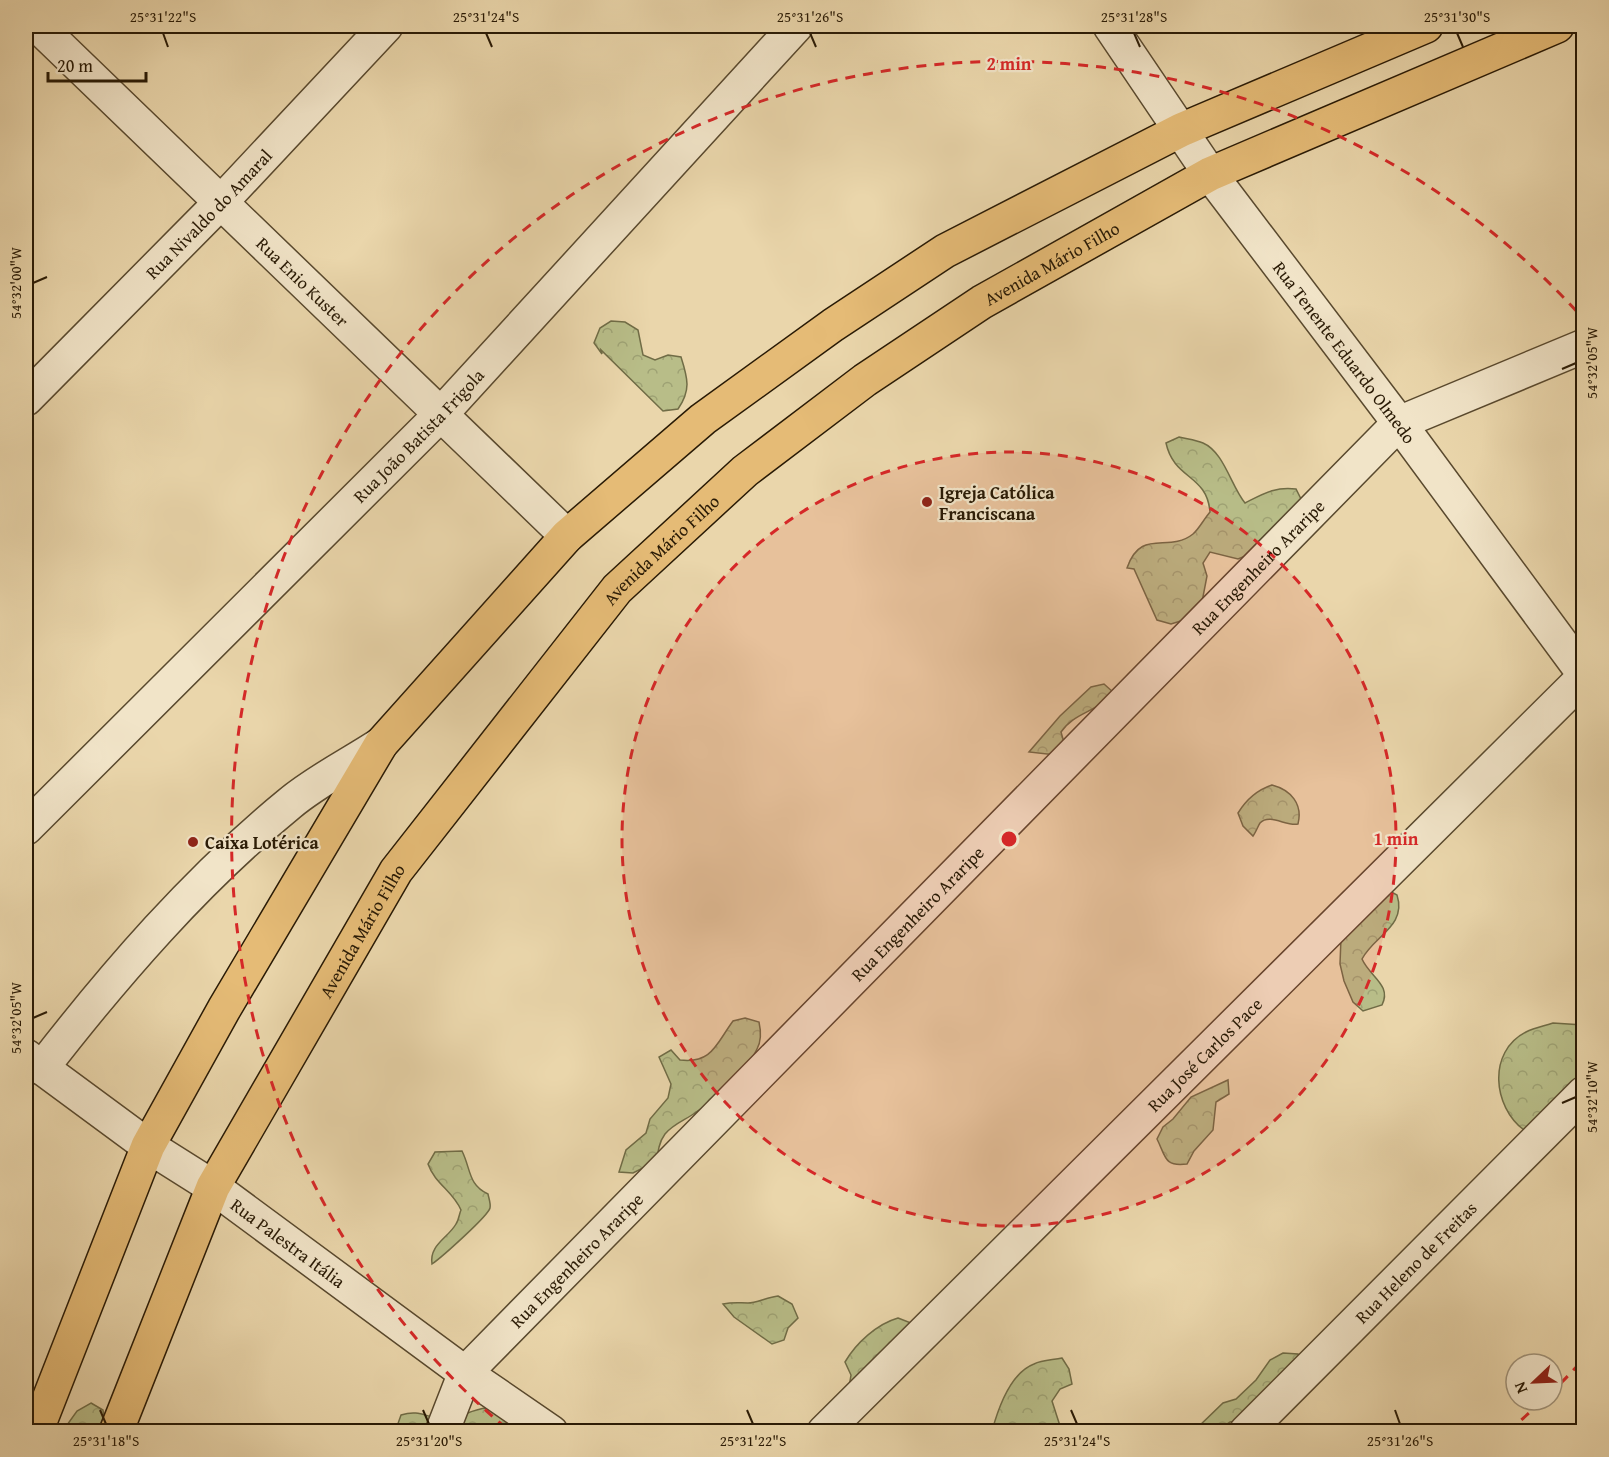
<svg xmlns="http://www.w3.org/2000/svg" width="1609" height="1457" font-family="'Gentium Book Plus',serif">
	<defs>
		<pattern id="forest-crowns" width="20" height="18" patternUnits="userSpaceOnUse" patternTransform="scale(1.5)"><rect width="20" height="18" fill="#b8bd88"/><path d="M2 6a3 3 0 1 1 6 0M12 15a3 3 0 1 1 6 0" fill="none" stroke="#9ea274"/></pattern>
	</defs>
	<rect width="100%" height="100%" fill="#ead6ab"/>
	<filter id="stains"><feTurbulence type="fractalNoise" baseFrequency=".00333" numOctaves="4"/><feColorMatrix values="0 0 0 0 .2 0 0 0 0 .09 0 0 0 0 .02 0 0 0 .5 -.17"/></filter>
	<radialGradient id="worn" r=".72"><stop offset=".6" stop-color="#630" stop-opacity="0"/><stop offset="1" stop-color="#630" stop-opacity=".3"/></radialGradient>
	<g fill="url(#forest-crowns)" stroke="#706c46" stroke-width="1.5">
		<path d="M611,321L625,322L638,330L643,355L655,360L668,355L681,357C688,379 691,390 678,409L663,411L601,350L602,354L594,343L600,328Z"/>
		<path d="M1179,437C1187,439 1196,440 1203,443C1224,452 1231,486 1245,503C1263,494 1276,486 1296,489L1303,503L1275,544L1238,559L1210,552L1203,563L1207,576L1202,602L1184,620L1171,624L1157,620L1134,569L1127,568C1141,527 1168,554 1193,534C1199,529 1204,519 1210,512C1207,474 1174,480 1166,443Z"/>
		<path d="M1104,684L1113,692C1099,712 1074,712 1061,732L1065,746L1056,755L1029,752L1060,716L1091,687Z"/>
		<path d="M1272,785C1291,790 1303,804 1298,824C1287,827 1270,813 1260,823C1258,826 1256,832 1253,836L1243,826L1238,813C1246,800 1257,790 1272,785Z"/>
		<path d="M1386,889L1397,895C1407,926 1374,936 1362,959C1370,977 1392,985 1382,1005L1363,1011L1353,1002L1344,981L1340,964L1341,938Z"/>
		<path d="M745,1018L759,1022C761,1031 762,1040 757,1049C747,1070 715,1100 695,1113C685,1120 673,1124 665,1134C659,1142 658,1151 657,1161L633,1173L619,1172L626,1150L646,1133L650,1119L668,1098L671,1084L659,1057L671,1050L680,1060C712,1064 716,1044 733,1021Z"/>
		<path d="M1553,1023L1583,1025V1079L1524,1130C1493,1107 1487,1052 1526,1032C1534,1028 1544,1026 1553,1023Z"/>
		<path d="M1228,1080L1229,1094L1216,1102L1213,1130L1194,1151L1187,1164C1164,1167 1166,1157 1157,1139L1163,1127L1173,1119L1191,1097Z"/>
		<path d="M462,1151C471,1169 468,1185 488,1194C489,1199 491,1204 490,1208C488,1216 442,1257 432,1264C429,1245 448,1238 456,1224C459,1220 459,1214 461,1210C453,1191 435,1184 428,1164L435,1152Z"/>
		<path d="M778,1296L792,1304L798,1318L788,1328L784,1340L772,1344L734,1317L723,1304C733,1302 739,1303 748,1303C756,1303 768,1297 778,1296Z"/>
		<path d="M898,1318L911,1323L849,1387L851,1375L845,1362C856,1343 877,1324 898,1318Z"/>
		<path d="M1283,1353L1298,1354L1302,1361L1249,1419L1230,1422L1217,1431L1193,1432L1223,1403L1236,1399L1256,1380L1270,1360Z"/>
		<path d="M1062,1358L1069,1369L1072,1384L1060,1389L1052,1401L1061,1429L1044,1432L1004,1427L992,1431C998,1409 1010,1373 1034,1364C1042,1360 1053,1360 1062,1358Z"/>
		<path d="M91,1403L103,1410L106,1431L62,1432L77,1411Z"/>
		<path d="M486,1408L500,1411L523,1432H395L401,1415C420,1409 426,1418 444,1419C456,1420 472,1409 486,1408Z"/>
	</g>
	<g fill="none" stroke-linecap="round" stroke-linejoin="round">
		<defs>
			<g id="minor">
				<path id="s1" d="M38,26L567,536"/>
				<path id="s2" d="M1110,26L1210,174L1399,423L1584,674"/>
				<path id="s3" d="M26,399L222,201L386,26"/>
				<path id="s4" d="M26,828L441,414L796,26"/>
				<path id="s5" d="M26,1056L148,1146L213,1187L465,1373L551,1432"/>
				<path d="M42,1068C115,974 196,880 289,804C316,781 351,764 381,744"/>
				<path id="s6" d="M442,1432L465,1373L1399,423L1584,346"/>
				<path id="s7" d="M824,1432L1584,677"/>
				<path id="s8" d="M1246,1432L1584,1093"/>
			</g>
			<g id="major">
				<path d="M36,1432L148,1146L224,1009L381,744L567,536L703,419L833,325L945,251L1181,130L1426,26"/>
				<path id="s9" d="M116,1432L213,1187L396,871L617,589L745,471L865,380L982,302L1210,174L1557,26"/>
			</g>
		</defs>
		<use href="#minor" stroke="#59492e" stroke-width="36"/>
		<use href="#major" stroke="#291a05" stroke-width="36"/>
		<use href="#minor" stroke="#f1e4c8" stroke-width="33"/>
		<use href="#major" stroke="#e5bb76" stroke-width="33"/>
	</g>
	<path fill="none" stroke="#291a05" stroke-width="2" d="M163,33L168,47M486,33L492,47M810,33L816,47M1134,33L1140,47M1457,33L1463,47M33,283L47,277M1562,369L1576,363M33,1018L47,1012M1562,1103L1576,1097M100,1410L106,1424M423,1410L429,1424M747,1410L753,1424M1071,1410L1077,1424M1395,1410L1400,1424"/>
	<circle cx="1009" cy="839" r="387" fill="#d62828" fill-opacity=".12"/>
	<g fill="none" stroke="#d62828" stroke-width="3" stroke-dasharray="10 8">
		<circle cx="1009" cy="839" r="387"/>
		<path d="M1580 1363A775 775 0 0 1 1552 1392M1542 1401A775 775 0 0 1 1512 1428M506 1428A775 775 0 1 1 1580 315"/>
	</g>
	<g fill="#8f2418" stroke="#f1e4c8" stroke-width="2">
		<circle cx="927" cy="502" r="6"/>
		<circle cx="193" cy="842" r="6"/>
	</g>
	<g text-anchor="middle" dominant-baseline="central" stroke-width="4.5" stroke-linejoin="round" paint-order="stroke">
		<g font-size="18" fill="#291a05" stroke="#f1e4c8">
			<text stroke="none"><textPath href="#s3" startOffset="260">Rua Nivaldo do Amaral</textPath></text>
			<text stroke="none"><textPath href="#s9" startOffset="1532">Avenida Mário Filho</textPath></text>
			<text stroke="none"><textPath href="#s1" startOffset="368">Rua Enio Kuster</textPath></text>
			<text stroke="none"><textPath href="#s2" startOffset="402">Rua Tenente Eduardo Olmedo</textPath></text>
			<text stroke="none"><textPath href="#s4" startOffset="555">Rua João Batista Frigola</textPath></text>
			<text stroke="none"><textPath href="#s9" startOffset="1046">Avenida Mário Filho</textPath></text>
			<text stroke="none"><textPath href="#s6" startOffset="1194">Rua Engenheiro Araripe</textPath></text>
			<text stroke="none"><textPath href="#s6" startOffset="708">Rua Engenheiro Araripe</textPath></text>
			<text stroke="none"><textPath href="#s9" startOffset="560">Avenida Mário Filho</textPath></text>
			<text stroke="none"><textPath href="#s7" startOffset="536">Rua José Carlos Pace</textPath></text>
			<text stroke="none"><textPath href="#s5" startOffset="322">Rua Palestra Itália</textPath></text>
			<text stroke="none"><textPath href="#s6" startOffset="222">Rua Engenheiro Araripe</textPath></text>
			<text stroke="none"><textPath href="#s8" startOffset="240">Rua Heleno de Freitas</textPath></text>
		</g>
		<g font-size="18" font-weight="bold" fill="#291a05" stroke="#f1e4c8" text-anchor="start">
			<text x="939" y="492">Igreja Católica<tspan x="939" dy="21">Franciscana</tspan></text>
			<text x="205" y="842">Caixa Lotérica</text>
		</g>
	</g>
	<circle cx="1009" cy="839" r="9" fill="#d62828" stroke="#f1e4c8" stroke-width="3"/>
	<g font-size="18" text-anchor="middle" font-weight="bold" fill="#d62828" stroke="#f1e4c8" stroke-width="4.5" stroke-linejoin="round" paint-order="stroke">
		<text x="1009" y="70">2 min</text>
		<text x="1396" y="845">1 min</text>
	</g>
	<rect width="1609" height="1457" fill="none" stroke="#ead6ab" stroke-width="66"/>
	<g transform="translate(1534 1382) rotate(247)"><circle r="28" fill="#f1e4c8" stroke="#a1937a" stroke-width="1.5"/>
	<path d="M0-4.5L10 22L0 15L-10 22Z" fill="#8f2418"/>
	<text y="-9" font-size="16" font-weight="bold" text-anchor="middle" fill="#291a05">N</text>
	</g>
	<path d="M48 72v9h98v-9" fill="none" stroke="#291a05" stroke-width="3"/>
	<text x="57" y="72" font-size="18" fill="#291a05" stroke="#f1e4c8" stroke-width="4.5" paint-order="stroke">20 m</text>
	<rect x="33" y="33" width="1543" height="1391" fill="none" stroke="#291a05" stroke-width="2"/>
	<g font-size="15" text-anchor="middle" fill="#291a05">
		<text x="163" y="22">25°31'22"S</text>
		<text x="486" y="22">25°31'24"S</text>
		<text x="810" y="22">25°31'26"S</text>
		<text x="1134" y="22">25°31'28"S</text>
		<text x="1457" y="22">25°31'30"S</text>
		<text transform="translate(16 283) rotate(-90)" y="5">54°32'00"W</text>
		<text transform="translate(1592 363) rotate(-90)" y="5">54°32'05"W</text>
		<text transform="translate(16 1018) rotate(-90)" y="5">54°32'05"W</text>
		<text transform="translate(1592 1097) rotate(-90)" y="5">54°32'10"W</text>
		<text x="106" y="1446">25°31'18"S</text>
		<text x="429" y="1446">25°31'20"S</text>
		<text x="753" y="1446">25°31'22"S</text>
		<text x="1077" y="1446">25°31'24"S</text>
		<text x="1400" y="1446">25°31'26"S</text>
	</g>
	<rect width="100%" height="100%" filter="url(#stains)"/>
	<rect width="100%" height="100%" fill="url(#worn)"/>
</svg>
